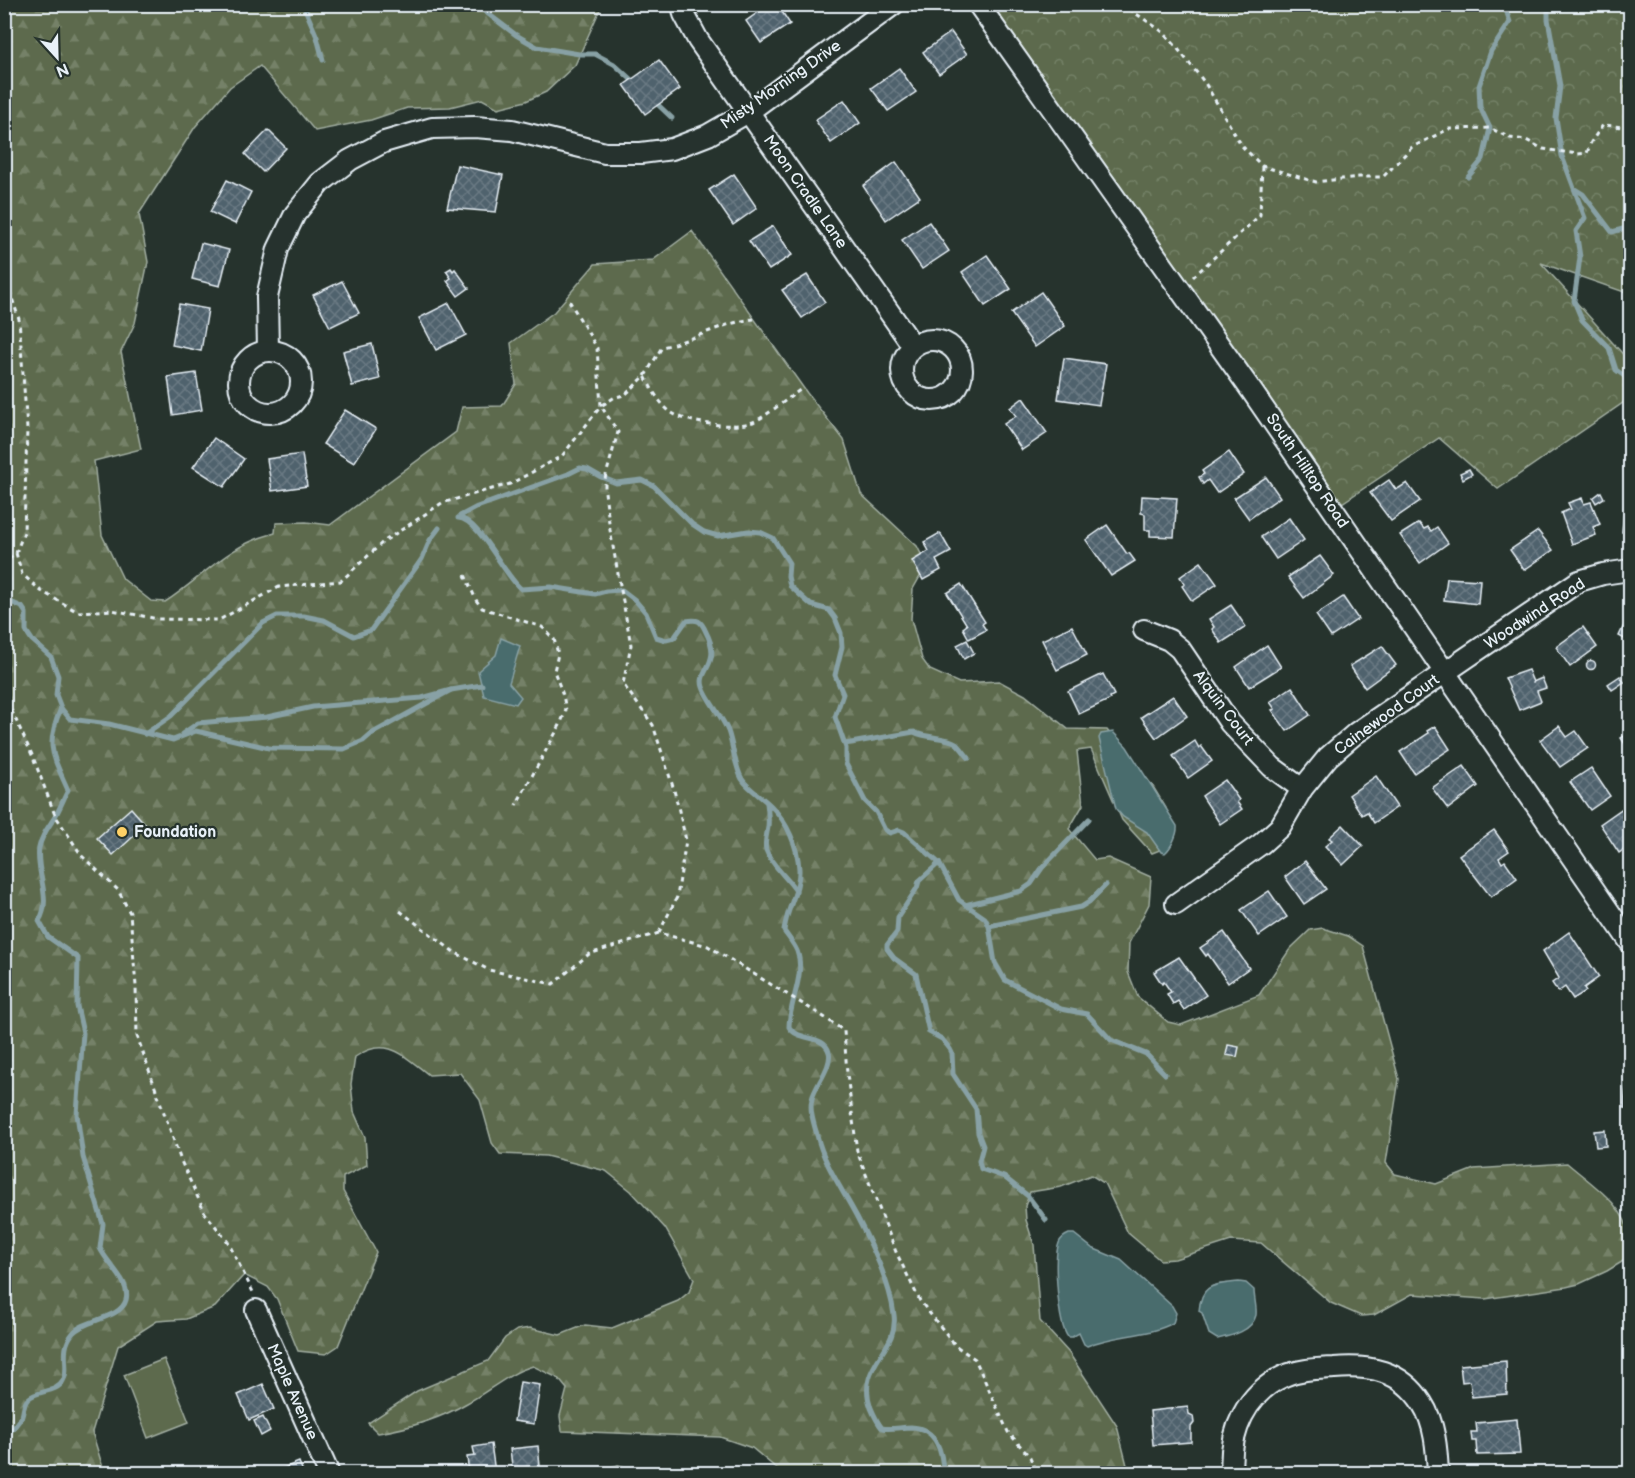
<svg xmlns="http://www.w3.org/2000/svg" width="1635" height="1478" font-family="'Balsamiq Sans',sans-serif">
	<defs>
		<pattern id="forest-firs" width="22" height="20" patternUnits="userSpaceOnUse" patternTransform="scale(1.5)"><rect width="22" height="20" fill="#5d6b4d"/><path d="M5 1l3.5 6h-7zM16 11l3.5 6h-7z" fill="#748167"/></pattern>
		<pattern id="park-crowns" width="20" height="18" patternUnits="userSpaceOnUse" patternTransform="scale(1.5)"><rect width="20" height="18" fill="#5d6b4d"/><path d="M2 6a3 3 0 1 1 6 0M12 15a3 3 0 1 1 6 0" fill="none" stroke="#748167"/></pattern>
		<pattern id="building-cross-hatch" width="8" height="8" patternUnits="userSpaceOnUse" patternTransform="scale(1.5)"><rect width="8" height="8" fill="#50626d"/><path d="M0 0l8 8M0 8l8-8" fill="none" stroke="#697983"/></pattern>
	</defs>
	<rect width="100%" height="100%" fill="#26332d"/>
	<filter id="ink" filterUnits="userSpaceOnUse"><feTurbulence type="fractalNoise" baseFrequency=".0167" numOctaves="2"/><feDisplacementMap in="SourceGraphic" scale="12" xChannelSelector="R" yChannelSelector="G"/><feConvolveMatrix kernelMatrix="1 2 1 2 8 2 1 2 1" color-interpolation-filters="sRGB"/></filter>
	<g filter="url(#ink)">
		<g fill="url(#forest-firs)" stroke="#a2aea2" stroke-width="1.5">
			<path d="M5,5H602L575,65L546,92L526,101L498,108L482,99L450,107L407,108L371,120L315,131L260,66L230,87L195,127L139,214L148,262L135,323L121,352L141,449L94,461L102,535L123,579L151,601L165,602C205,576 225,546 275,533L276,523L306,522L330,525L456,432L462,407L502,406L516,384L511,343L554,312L595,264L653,260L692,231L807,393L844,440L861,494L917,546L923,558L922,573L913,589L911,619L922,659L930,670L959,683L999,681L1025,695L1068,729L1107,730L1152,785L1166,808L1174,836L1165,848L1152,853L1122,820L1091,749L1077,751L1083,805L1069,829L1095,860L1108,858L1151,877L1149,904L1129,943L1128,972L1138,997L1168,1022L1181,1025L1259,995L1290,949L1310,930L1323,928L1348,936L1363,946L1399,1079L1386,1163L1395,1174L1436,1184L1474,1169L1567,1163C1590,1183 1626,1205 1630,1238C1631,1244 1630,1251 1630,1257L1607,1271L1579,1284L1566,1287L1485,1299L1412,1294L1374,1315L1361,1316L1331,1303L1261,1243L1231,1241L1175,1259L1160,1260L1128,1233L1104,1183L1091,1175L1061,1187L1030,1192L1025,1206L1026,1220L1034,1245L1040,1321L1069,1353L1117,1426L1129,1473H782L752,1448L720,1437L562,1431L560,1416L567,1389L558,1378L533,1366C508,1373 490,1391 467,1403C440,1419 409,1428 378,1433L368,1423L417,1391L488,1361L505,1338L517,1330L530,1328L560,1335L585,1325L612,1328L678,1301L689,1292L694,1279L665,1228L631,1191L606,1171L546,1156L500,1154L492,1143L480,1100L460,1073L429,1075C404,1056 387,1035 355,1057L351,1084L354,1112L365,1137L367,1165L343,1177V1191L376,1252L338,1346L326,1354L298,1351L277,1299L268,1287L244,1275L215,1307L186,1319L157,1321L118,1346L92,1432L104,1471L107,1473L5,1474Z"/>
			<path d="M618,1465L648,1473H593Z"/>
		</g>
		<path fill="url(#park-crowns)" stroke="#a2aea2" stroke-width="1.5" d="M992,5H1630V294L1541,263L1630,362V398L1498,489L1439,438L1342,503Z"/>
		<path fill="#5d6b4d" stroke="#a2aea2" stroke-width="1.5" d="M164,1359L189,1422L148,1438L124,1375Z"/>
		<g fill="#486c6d" stroke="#88a1a5" stroke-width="1.5">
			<path d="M501,638L520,646L509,683L521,697L516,704L484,696L478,671L496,655Z"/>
			<path d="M1113,732L1127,747L1177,826C1178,834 1171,848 1165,853L1161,852L1147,832L1123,817L1116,809L1099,738L1101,734Z"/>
			<path d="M1069,1234H1074L1092,1248L1121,1260L1172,1306L1176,1313L1173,1323C1147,1337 1114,1334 1087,1346L1084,1344L1079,1333L1072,1337H1068C1058,1325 1053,1258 1059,1243C1061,1238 1064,1236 1069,1234Z"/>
			<path d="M1239,1282L1246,1283L1254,1290C1254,1298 1257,1308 1256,1315C1252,1332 1230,1336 1217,1339L1209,1334L1202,1313L1199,1311C1201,1283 1214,1285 1239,1282Z"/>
		</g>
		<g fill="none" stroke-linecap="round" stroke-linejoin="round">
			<g stroke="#88a1a5" stroke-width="5">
				<path d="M303,4L317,37L323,60"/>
				<path d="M475,4L516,35L537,47L579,54H595L614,64L636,84"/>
				<path d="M1548,4V19L1560,86L1556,118L1562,156L1585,218L1576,231L1580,257L1574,301L1582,320L1609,348L1616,370L1630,380"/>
				<path d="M653,100L672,118"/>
				<path d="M1468,177L1483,159L1490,128L1480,107L1479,86L1491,51L1510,22L1504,4"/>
				<path d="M1575,189L1583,194L1612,232L1630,227"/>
				<path d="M4,445L8,460L4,470"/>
				<path d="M460,516L477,507L568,474L580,468L587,469L601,477L616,483L642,480L654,486L692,524L704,532L718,536L748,531L760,532L773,538L789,563L788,576L790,586L811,605L829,610L835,618L841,633L842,647L835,675L843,694L835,717L846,748V764L865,801L876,812L885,830L890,833L899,830L904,832L939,863L959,900L985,918L989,926L995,963L1005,980L1061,1009L1087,1014L1111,1040L1146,1054L1165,1074"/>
				<path d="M458,518C478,518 504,575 521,589L551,587L595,594L606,591L622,590L635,600L646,613L656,637L666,640L674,638L686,621C698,619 701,620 706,632C723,664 697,670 703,687C707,700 722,716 728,731C733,745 735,767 742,779C749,790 763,797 772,807C787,822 798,847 799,869C800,891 786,909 784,931C788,937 794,944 797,951C806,974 789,1003 789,1027C798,1042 824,1034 829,1052C833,1065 815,1086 812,1099C809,1110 814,1124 817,1135C824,1165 843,1190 857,1217C872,1246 890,1282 894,1315C899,1351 855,1365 871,1408C874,1415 877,1422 882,1428C891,1430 901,1427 911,1427C937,1428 943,1453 943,1474"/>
				<path d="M4,599L22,607L26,613V631L32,640L51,657L58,676L56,695L61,708L70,719L109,724L173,740L196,731L269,748L344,749L363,741L371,734L451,690"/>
				<path d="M145,734L171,716L263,623L277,616H304L324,620L354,636L371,630L422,559L430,540L439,528"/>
				<path d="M182,734L198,723L267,717L313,707L422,698L451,690L482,685"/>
				<path d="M845,744L914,732C927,739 946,736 956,743C961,747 965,754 969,758"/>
				<path d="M767,803C768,811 769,819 768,827C767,834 764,842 766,850C771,865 788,878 796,891"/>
				<path d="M939,863L919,881L917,888L898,917L897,932L887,945V949L894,958L916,974L929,1032L942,1039L950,1049L952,1053L953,1074L976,1109L978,1133L983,1146L979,1161L981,1169L1004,1177L1028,1196L1046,1220"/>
				<path d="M965,905L1021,891L1031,884L1042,868L1089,819"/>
				<path d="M989,926L1081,907L1089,902L1106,885"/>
				<path d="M4,1437C11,1431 18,1424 22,1416C24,1410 23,1404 28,1399C38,1389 56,1394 63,1381C71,1368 58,1351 73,1333C85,1319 121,1319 126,1300C131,1282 107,1264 100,1248L103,1224L83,1157L77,1114L83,1033L77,1006L78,958L48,937L39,921C53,899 35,872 39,848C41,837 47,829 53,820C59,811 63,800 68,790C52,754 45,746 61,708"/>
			</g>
		</g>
		<g fill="url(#building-cross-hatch)" stroke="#e8f1f8" stroke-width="1.5">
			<path d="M770,4H777L790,24L761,43L746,21Z"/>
			<path d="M951,32L967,54L939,74L923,52Z"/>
			<path d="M659,60L680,89L645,114L624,85Z"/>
			<path d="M899,68L916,92L888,111L871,88Z"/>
			<path d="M844,100L860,123L831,143L815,120Z"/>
			<path d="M268,130L286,148L263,172L245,154Z"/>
			<path d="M896,162L920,197L886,220L863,186Z"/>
			<path d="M457,165L503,175L496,212L447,208Z"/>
			<path d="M734,174L757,208L733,225L709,190Z"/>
			<path d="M227,180L251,192L235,224L210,212Z"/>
			<path d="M929,222L949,251L922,269L902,240Z"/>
			<path d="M773,226L792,255L769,270L749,241Z"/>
			<path d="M201,243L229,250L220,286L192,279Z"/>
			<path d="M987,255L1011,289L985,306L962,272Z"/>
			<path d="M451,268L453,271L455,269L469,288L458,296L447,281L451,278L446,271Z"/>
			<path d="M807,275L825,302L802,318L782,290Z"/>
			<path d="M342,281L359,313L330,327L313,295Z"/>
			<path d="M1041,292L1065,326L1035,347L1011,313Z"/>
			<path d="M449,303L466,335L436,350L419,318Z"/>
			<path d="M179,304L208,309L201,351L172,345Z"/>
			<path d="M372,344L380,379L352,386L343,351Z"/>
			<path d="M1064,358L1106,364L1099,405L1058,399Z"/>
			<path d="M196,373L202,410L173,415L168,377Z"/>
			<path d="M1023,398L1047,433L1022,450L1004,424L1016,416L1010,408Z"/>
			<path d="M345,410L376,429L354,463L323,444Z"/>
			<path d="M214,438L244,459L224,487L193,467Z"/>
			<path d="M1229,452L1244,474L1217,493L1208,480L1203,484L1199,477L1204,474L1202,471Z"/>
			<path d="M302,454L307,486L272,491L267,459Z"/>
			<path d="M1469,469L1472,474L1463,479L1460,473Z"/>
			<path d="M1266,477L1280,497L1249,519L1234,498Z"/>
			<path d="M1389,480L1396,490L1407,483L1420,501L1391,521L1370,493Z"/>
			<path d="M1601,492L1604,498L1596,503L1593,498Z"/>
			<path d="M1142,496L1177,498L1174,537L1150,536V530H1145V514L1141,513Z"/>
			<path d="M1582,498L1584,504L1591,502L1600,524L1593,527L1596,535L1572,544L1561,513L1571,509L1568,503Z"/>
			<path d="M1625,500H1630V532H1622Z"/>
			<path d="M1289,518L1304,540L1276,559L1261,537Z"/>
			<path d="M1419,523L1424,529L1428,527L1431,531L1437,527L1448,543L1420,563L1400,535Z"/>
			<path d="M1107,525L1127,554L1129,553L1135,561L1111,576L1086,540Z"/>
			<path d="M1538,531L1553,550L1524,570L1510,550Z"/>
			<path d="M940,533L951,552L936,560L941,570L923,580L912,561L929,551L924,542Z"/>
			<path d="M1320,556L1334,575L1304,598L1288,577Z"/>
			<path d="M1201,562L1217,584L1192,601L1182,586L1185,584L1180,577Z"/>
			<path d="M1447,578L1480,580L1478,604L1444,600Z"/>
			<path d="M961,584L985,622L982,624L986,630L969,639L963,628L967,625L947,593Z"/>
			<path d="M1343,597L1358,619L1331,637L1316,615Z"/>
			<path d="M1231,605L1246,627L1221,643L1212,629L1214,627L1209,619Z"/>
			<path d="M1629,615H1630V642L1619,636Z"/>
			<path d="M1072,626L1087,655L1057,670L1042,640Z"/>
			<path d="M1583,627L1597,647L1570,667L1556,647Z"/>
			<path d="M967,640L974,653L964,659L957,645Z"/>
			<path d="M1267,645L1281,667L1249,687L1236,667Z"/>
			<path d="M1382,646L1396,665L1365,688L1350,666Z"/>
			<circle cx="1591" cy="665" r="4.5"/>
			<path d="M1528,670L1533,682L1542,678L1546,688L1537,691L1541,701L1519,710L1505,678Z"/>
			<path d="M1103,674L1114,695L1110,697L1111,699L1079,714L1068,691Z"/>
			<path d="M1620,676L1624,682L1612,690L1608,684Z"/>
			<path d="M1292,687L1310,715L1287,731L1272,710L1275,709L1270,702Z"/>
			<path d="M1173,696L1187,716L1156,738L1141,717Z"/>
			<path d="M1435,726L1450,749L1414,773L1400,752L1429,733L1427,731Z"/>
			<path d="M1559,726L1567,737L1576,731L1588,748L1560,767L1540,740Z"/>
			<path d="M1630,733V741L1625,744L1621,738Z"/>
			<path d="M1195,741L1199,748L1201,746L1212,761L1188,778L1173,756Z"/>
			<path d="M1464,766L1478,786L1448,809L1432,788Z"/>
			<path d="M1591,768L1610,796L1590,810L1570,782Z"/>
			<path d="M1376,776L1397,807L1374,823L1367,812L1362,815L1349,795Z"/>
			<path d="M1225,780L1239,800L1237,802L1242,809L1220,824L1202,796Z"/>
			<path d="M1630,803V845L1619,853L1600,824Z"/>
			<path d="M131,808L146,825L113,855L97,838Z"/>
			<path d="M1343,825L1363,846L1343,865L1325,846L1332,840L1329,838Z"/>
			<path d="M1494,830L1509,851L1499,858L1502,863L1505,861L1517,878L1491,897L1459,855Z"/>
			<path d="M1305,861L1326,889L1304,904L1285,877Z"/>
			<path d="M1269,891L1287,917L1259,936L1241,910Z"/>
			<path d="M1224,932L1249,968L1228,983L1208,954L1206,956L1200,948Z"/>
			<path d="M1569,932L1599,977L1584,988L1586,991L1573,999L1565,987L1558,992L1552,983L1559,978L1543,951Z"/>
			<path d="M1179,957L1206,995L1184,1010L1178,1001L1173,1004L1167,994L1171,992L1164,982L1162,984L1154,972Z"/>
			<path d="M1228,1045L1239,1047L1237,1057L1226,1055Z"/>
			<path d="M1627,1071L1630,1072V1108H1624Z"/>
			<path d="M1605,1130L1606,1146L1596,1147L1594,1131Z"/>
			<path d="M1506,1361L1507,1394L1472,1397L1470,1381L1462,1382L1460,1365Z"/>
			<path d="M520,1382L540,1385L534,1424L514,1421Z"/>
			<path d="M263,1384L274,1409L249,1420L238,1395Z"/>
			<path d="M1188,1407L1189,1414L1193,1416L1194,1423L1191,1427V1442L1153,1445L1150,1411Z"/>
			<path d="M263,1417L270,1431L261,1436L254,1421Z"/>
			<path d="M1517,1419L1520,1454L1477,1455L1476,1441H1472L1471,1432H1477L1476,1423Z"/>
			<path d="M491,1444L495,1472L469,1474L467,1457L475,1456L473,1447Z"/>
			<path d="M538,1446L540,1466L527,1467V1474H513L510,1449Z"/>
			<path d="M299,1462L304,1474H280L279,1470Z"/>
			<path d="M1194,1469V1474H1152V1473Z"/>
		</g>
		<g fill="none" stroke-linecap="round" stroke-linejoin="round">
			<defs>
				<g id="minor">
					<path d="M682,4L684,14L698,40L913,346"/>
					<path d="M978,4L1251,390L1630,942"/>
					<circle cx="932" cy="370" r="30"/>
					<path d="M268,351L267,297L278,249L295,214L320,183L350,160L384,142L432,128L475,127L512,130L605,153H641L672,149L708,135L748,112L894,4"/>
					<circle cx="270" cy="382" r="31"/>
					<path d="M1144,630L1169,640L1180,649L1230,723L1272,767L1302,789"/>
					<path d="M1176,904L1261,844L1280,827L1302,789L1328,757L1356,733L1579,581L1603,574L1630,570"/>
					<path d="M256,1310L329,1474"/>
					<path d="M1232,1474C1228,1433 1246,1393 1284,1376C1300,1369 1317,1369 1334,1368C1369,1365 1401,1370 1422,1403C1435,1423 1437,1450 1438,1474"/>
				</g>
			</defs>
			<use href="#minor" stroke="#e8f1f8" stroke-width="24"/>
			<g stroke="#e8f1f8" stroke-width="3" stroke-dasharray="4.5 4.5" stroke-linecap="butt">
				<path d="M1122,4L1163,32L1174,44L1205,83L1242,146L1262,166L1316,182L1359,177H1383L1412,147L1449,129L1490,128L1510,138L1526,140L1543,149L1578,154L1587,153L1591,142L1603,125L1624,127L1630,131"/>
				<path d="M4,274L19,319L27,429L24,532L16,553L4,564"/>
				<path d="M1193,277L1260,215L1262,166"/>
				<path d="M645,376L662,347C694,340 721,323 754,319"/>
				<path d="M16,553L22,574L41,591L78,612L112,610L158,619L219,620L279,587L341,581L383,542L442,503L510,484L562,456L601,406L597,348L567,297"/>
				<path d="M465,575L476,600L482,608L542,627L554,639L558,654L554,671L563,695L566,710L560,725L516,805"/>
				<path d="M4,694L33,757L55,815L82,856L118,890L130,913L136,986L137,1036L181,1161L205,1213L228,1242L254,1294"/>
				<path d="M400,911L454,952L489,970L553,984L589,954L659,933L708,946L821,1015L844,1031L847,1074L857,1151L896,1252L920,1301L956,1346L975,1359L1008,1432L1030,1457L1037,1474"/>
				<path d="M659,933L677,897L686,840L674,790L653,725L623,684L631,645L610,530L605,492V479L618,432L601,406L615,397L625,395L645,376C651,388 660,405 672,413C689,424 734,429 753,422C767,416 789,397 803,388"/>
			</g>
			<use href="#minor" stroke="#26332d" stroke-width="20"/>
		</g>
	</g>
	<circle fill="#ffd166" stroke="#26332d" stroke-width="2" cx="122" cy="832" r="6"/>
	<g text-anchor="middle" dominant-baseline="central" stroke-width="4.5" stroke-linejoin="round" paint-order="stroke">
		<g font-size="16" fill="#e8f1f8" stroke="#26332d">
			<text transform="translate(781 85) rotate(-35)">Misty Morning Drive</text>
			<text transform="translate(805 192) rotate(55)">Moon Cradle Lane</text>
			<text transform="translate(1307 471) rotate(56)">South Hilltop Road</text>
			<text transform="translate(1535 614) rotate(-33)">Woodwind Road</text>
			<text transform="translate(1223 708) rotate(53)">Alquin Court</text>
			<text transform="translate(1387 715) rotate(-36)">Cainewood Court</text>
			<text transform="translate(292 1392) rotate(66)">Maple Avenue</text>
		</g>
		<g font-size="16" font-weight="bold" fill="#e8f1f8" stroke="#26332d" text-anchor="start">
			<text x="134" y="832">Foundation</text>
		</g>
	</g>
	<rect width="1635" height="1478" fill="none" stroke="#26332d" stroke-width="24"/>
	<rect x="12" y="12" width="1611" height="1454" fill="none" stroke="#e8f1f8" stroke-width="2" filter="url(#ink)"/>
	<g transform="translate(57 57) rotate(158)" stroke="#26332d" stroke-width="4.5" paint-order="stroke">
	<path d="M0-4.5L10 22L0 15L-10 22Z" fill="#e8f1f8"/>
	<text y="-9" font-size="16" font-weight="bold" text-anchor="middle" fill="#e8f1f8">N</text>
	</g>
</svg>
